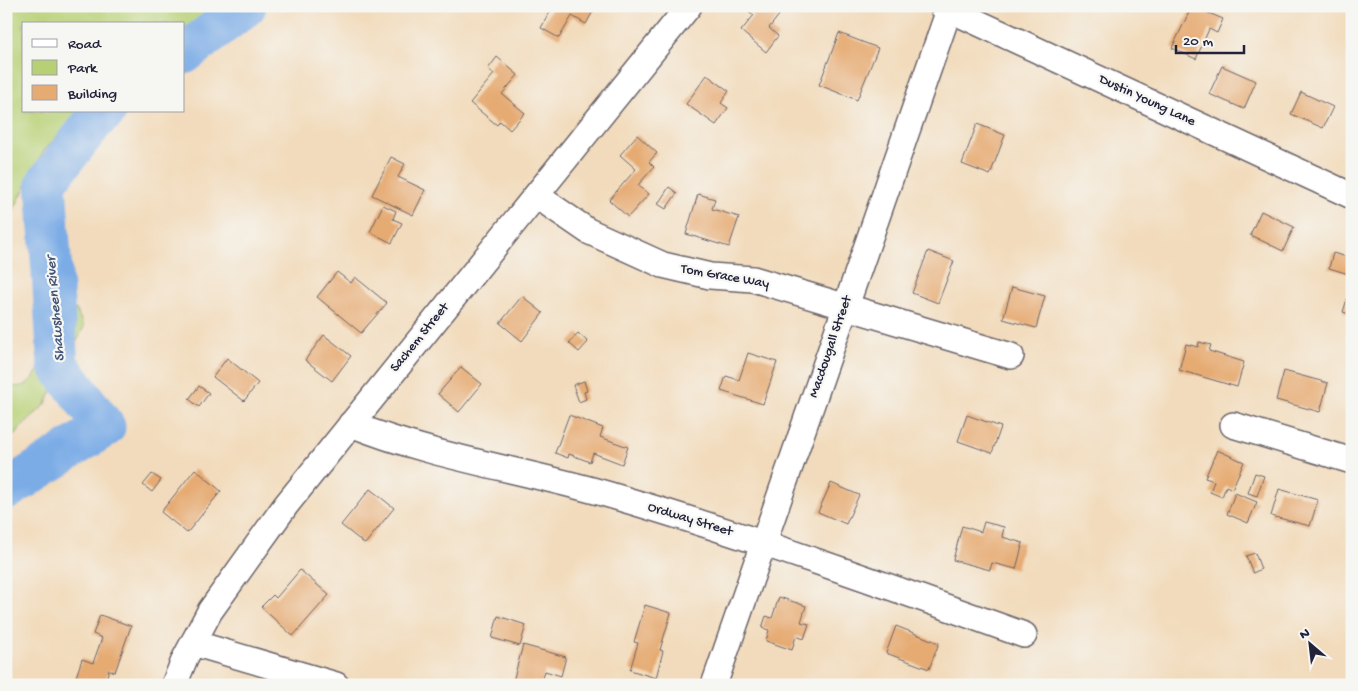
<svg xmlns="http://www.w3.org/2000/svg" width="1358" height="691" font-family="'Gochi Hand',sans-serif">
	<rect width="100%" height="100%" fill="#f6f6f2"/>
	<filter id="ink" filterUnits="userSpaceOnUse"><feTurbulence type="fractalNoise" baseFrequency=".02" numOctaves="2"/><feDisplacementMap in="SourceGraphic" scale="10" xChannelSelector="R" yChannelSelector="G"/><feConvolveMatrix kernelMatrix="1 2 1 2 8 2 1 2 1" color-interpolation-filters="sRGB"/></filter>
	<filter id="wash" filterUnits="userSpaceOnUse"><feTurbulence type="fractalNoise" baseFrequency=".0096" numOctaves="4" result="noise"/><feDisplacementMap in="SourceGraphic" scale="20" xChannelSelector="R" yChannelSelector="G"/><feGaussianBlur stdDeviation="1.12" result="paint"/><feColorMatrix in="noise" values="0 0 0 0 0 0 0 0 0 0 0 0 0 0 0 0 0 1.4 0 .05"/><feComposite in="paint" operator="in"/></filter>
	<g filter="url(#wash)">
		<rect width="100%" height="100%" fill="#f2dbbc"/>
		<g fill="#b7d075" stroke="#6c7958">
			<path d="M6,6H229L193,44L184,48V24H24V111H79L43,152L6,225Z"/>
			<path d="M76,309L84,327L45,405L22,426L15,435L6,440V387C11,387 17,387 22,386C44,379 52,324 76,309Z"/>
		</g>
		<g fill="none" stroke-linecap="round" stroke-linejoin="round">
			<g stroke="#7bace6" stroke-width="41">
				<path d="M184,54L246,6"/>
				<path d="M6,490L105,427L58,365L46,183L96,119L106,111"/>
			</g>
		</g>
		<g id="blocks">
			<g fill="#e6ab73">
				<path d="M553,6H596L586,24L572,16L559,38L541,28Z"/>
				<path d="M750,6H786L769,28L778,36L766,52L741,31L754,15L747,10Z"/>
				<path d="M1192,6L1223,19L1217,33L1209,29L1196,59L1172,48Z"/>
				<path d="M839,33L878,48L857,100L819,85Z"/>
				<path d="M497,57L518,75L502,94L525,113L510,130L500,121L497,125L470,103L494,74L488,69Z"/>
				<path d="M1222,66L1256,81L1244,109L1209,94Z"/>
				<path d="M707,75L729,91L721,103L728,108L716,125L686,104Z"/>
				<path d="M1301,92L1333,107L1323,128L1291,114Z"/>
				<path d="M977,124L1005,135L990,175L962,164Z"/>
				<path d="M637,135L657,153L649,162L654,167L638,185L649,194L628,217L609,200L636,169L620,155Z"/>
				<path d="M391,157L405,164L398,177L425,190L413,215L372,195Z"/>
				<path d="M669,187L677,193L666,209L658,204Z"/>
				<path d="M698,194L715,199L712,209L739,217L729,247L686,234Z"/>
				<path d="M383,205L396,211L393,219L402,223L392,243L370,232Z"/>
				<path d="M1261,211L1294,227L1283,251L1250,235Z"/>
				<path d="M1352,242V275L1329,268L1333,253L1347,257Z"/>
				<path d="M928,251L954,261L938,303L912,293Z"/>
				<path d="M337,272L351,283L355,277L387,303L361,333L317,297Z"/>
				<path d="M1012,287L1045,296L1036,328L1003,319Z"/>
				<path d="M522,296L543,313L522,341L500,323Z"/>
				<path d="M1347,299L1352,300V315L1343,312Z"/>
				<path d="M578,333L588,342L579,352L569,343Z"/>
				<path d="M324,335L351,356L332,381L305,360Z"/>
				<path d="M1199,342L1211,345L1209,351L1244,362L1237,387L1179,370L1186,344L1198,347Z"/>
				<path d="M748,353L777,362L763,404L721,391L726,376L739,380Z"/>
				<path d="M227,358L258,383L244,401L213,377Z"/>
				<path d="M461,367L482,384L459,412L438,394Z"/>
				<path d="M1284,371L1328,383L1320,412L1276,400Z"/>
				<path d="M584,381L587,391L584,392L586,399L579,402L573,385Z"/>
				<path d="M199,386L209,393L199,407L189,399Z"/>
				<path d="M569,415L603,428L600,437L628,447L622,464L593,453L590,462L569,454L568,458L555,453Z"/>
				<path d="M967,415L1001,427L992,453L958,441Z"/>
				<path d="M1217,450L1244,462L1232,489L1226,486L1222,497L1210,492L1214,481L1205,478Z"/>
				<path d="M195,469L221,491L187,533L161,512Z"/>
				<path d="M1255,473L1264,476L1257,496L1248,493Z"/>
				<path d="M152,474L161,480L152,492L143,485Z"/>
				<path d="M831,483L859,495L846,524L818,512Z"/>
				<path d="M370,489L394,508L365,544L341,525Z"/>
				<path d="M1279,489L1318,500L1310,526L1271,516Z"/>
				<path d="M1235,493L1257,502L1248,523L1227,514Z"/>
				<path d="M984,522L1004,527L1002,537L1023,543L1016,569L992,563L990,570L953,560L962,526L981,532Z"/>
				<path d="M1255,553L1261,569L1253,573L1246,556Z"/>
				<path d="M300,570L329,595L293,636L261,607L273,595L276,598Z"/>
				<path d="M779,597L806,606L801,622L809,624L804,639L796,636L792,650L766,641L769,630L762,628L766,616L772,618Z"/>
				<path d="M645,605L671,613L660,650L663,651L656,678L630,670L638,643L634,642Z"/>
				<path d="M100,615L131,626L115,672L109,670L104,685H89L75,680L82,659L93,663L102,638L93,634Z"/>
				<path d="M498,616L526,625L520,646L492,638Z"/>
				<path d="M896,626L939,643L929,669L886,653Z"/>
				<path d="M523,645L566,657L561,676L545,671L541,685H512Z"/>
			</g>
		</g>
	</g>
	<g filter="url(#ink)">
		<use href="#blocks" fill-opacity="0" stroke="#6b6368" stroke-width="1"/>
		<g fill="none" stroke-linecap="round" stroke-linejoin="round">
			<defs>
				<g id="street">
					<path d="M942,6L1352,196"/>
					<path d="M537,196L588,231L663,265L710,276L753,279L1011,356"/>
					<path d="M351,424C435,458 526,470 613,496C752,537 888,586 1024,635"/>
					<path d="M1233,425L1352,461"/>
					<path d="M193,643L336,685"/>
					<path d="M174,685L185,658L210,611L286,505L689,6"/>
					<path d="M714,685L949,10"/>
				</g>
			</defs>
			<use href="#street" stroke="#6b6368" stroke-width="28"/>
			<use href="#street" stroke="#fff" stroke-width="25"/>
		</g>
	</g>
	<g text-anchor="middle" dominant-baseline="central" stroke-width="4.5" stroke-linejoin="round" paint-order="stroke">
		<g font-size="14" fill="#22223b" stroke="#f6f6f2">
			<text transform="translate(1147 101) rotate(25)">Dustin Young Lane</text>
			<text transform="translate(725 277) rotate(10)">Tom Grace Way</text>
			<text transform="translate(420 338) rotate(-51)">Sachem Street</text>
			<text transform="translate(831 347) rotate(-71)">Macdougall Street</text>
			<text transform="translate(690 520) rotate(17)">Ordway Street</text>
		</g>
		<g font-size="15" font-style="italic" fill="#415277" stroke="#f6f6f2">
			<text transform="translate(56 309) rotate(-95)">Shawsheen River</text>
		</g>
	</g>
	<rect width="1358" height="691" fill="none" stroke="#f6f6f2" stroke-width="25"/>
	<rect x="22" y="22" width="162" height="90" fill="#f6f6f2" stroke="#a1a1a9"/>
	<rect x="32" y="39" width="25" height="8" fill="#ffffff" stroke="#a1a1a9"/>
	<text x="68" y="48" font-size="15" fill="#22223b">Road</text>
	<rect x="32" y="60" width="25" height="15" fill="#b7d075" stroke="#a1a1a9"/>
	<text x="68" y="72" font-size="15" fill="#22223b">Park</text>
	<rect x="32" y="85" width="25" height="15" fill="#e6ab73" stroke="#a1a1a9"/>
	<text x="68" y="98" font-size="15" fill="#22223b">Building</text>
	<g transform="translate(1310 644) rotate(332)" stroke="#f6f6f2" stroke-width="4" paint-order="stroke">
	<path d="M0-4L9 19L0 12L-9 19Z" fill="#22223b"/>
	<text y="-8" font-size="14" font-weight="bold" text-anchor="middle" fill="#22223b">N</text>
	</g>
	<path d="M1176 45v8h68v-8" fill="none" stroke="#22223b" stroke-width="2.5"/>
	<text x="1183" y="45" font-size="15" fill="#22223b" stroke="#f6f6f2" stroke-width="4" paint-order="stroke">20 m</text>
</svg>
